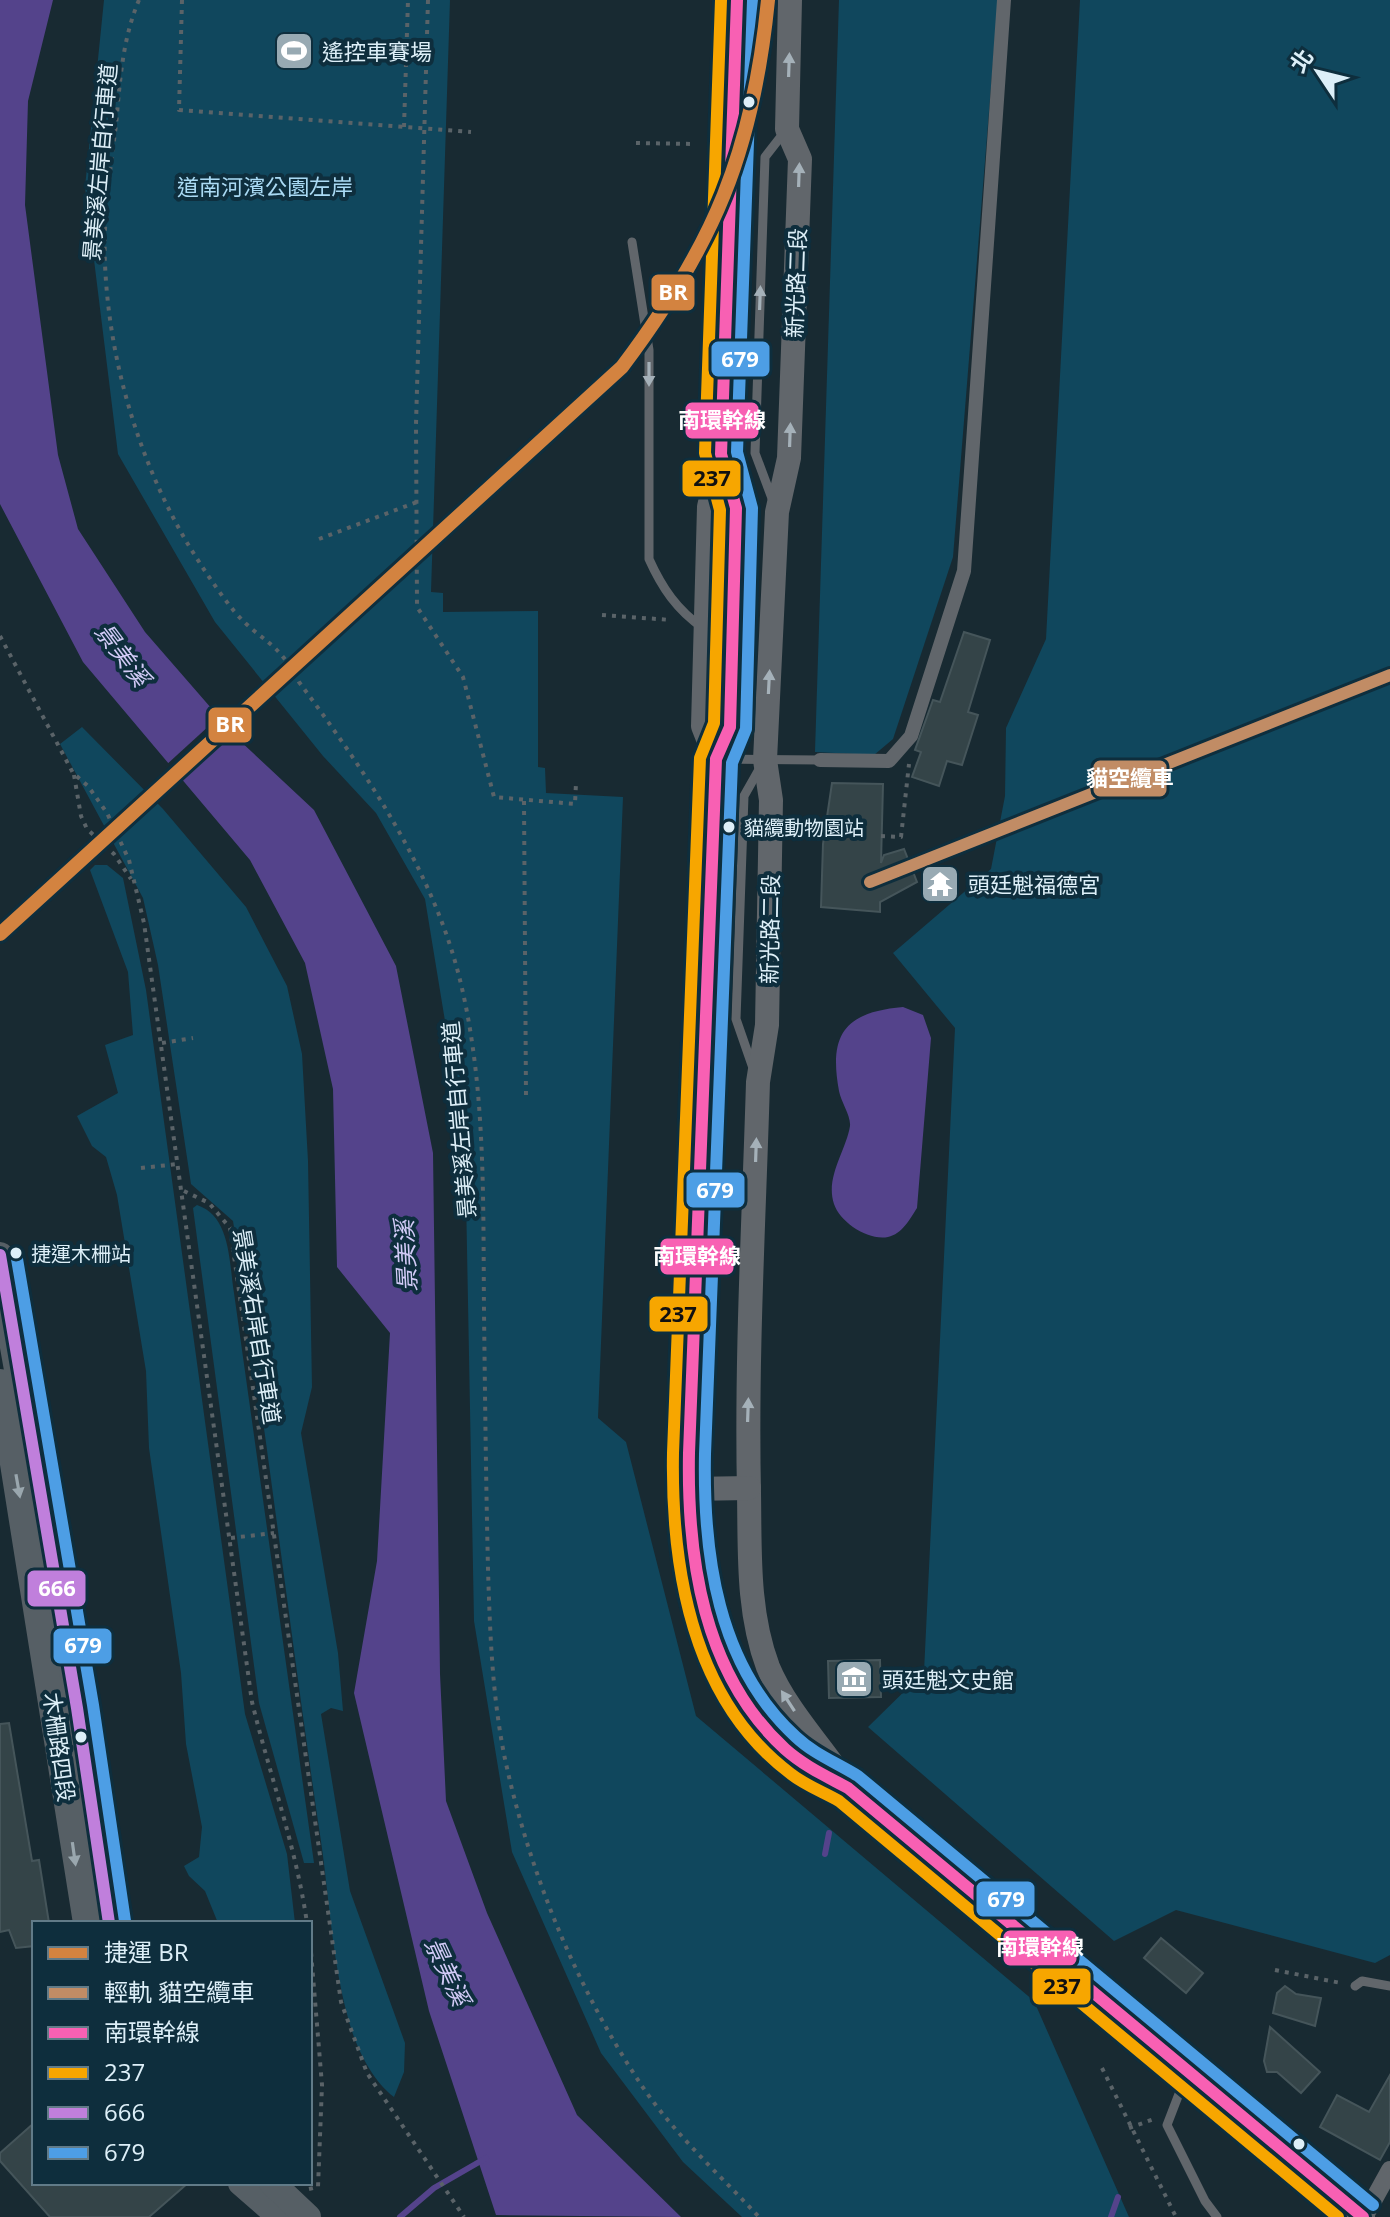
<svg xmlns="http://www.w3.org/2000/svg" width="1390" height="2217" font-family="'Open Sans','Noto Sans TC',sans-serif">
	<rect width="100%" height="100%" fill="#182a32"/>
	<g fill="#10475d">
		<path d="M104,0H450L431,592L443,593V612L538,611V767L545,768L546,793L623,797L598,1418L626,1442L696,1716L1034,2001L1129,2217H742L683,2162L601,2053L512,1852L474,1621L465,1143L425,899L376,813L323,756L215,622L118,454L85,187Z"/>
		<path d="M839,0H998L953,557L893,739L874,755L815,752Z"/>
		<path d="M1080,0H1390V1955L1375,1963L1176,1910L1114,1941L868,1727L924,1672L955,1028L893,953L991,869L1005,796L1006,728L1046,639Z"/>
		<path d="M82,727L163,809L246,907L287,986L302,1054L308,1161L312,1387L301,1433L338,1653L343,1711L331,1708L321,1714L350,1891L405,2043L404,2072L394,2097C370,2079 354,2043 347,2014C331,1953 329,1891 319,1828C289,1626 266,1423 233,1221L191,1184L158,965L143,898L60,744Z"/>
		<path d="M95,865H107L123,878L146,990L245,1714L287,1854L295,1923H218L205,1891L189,1876L184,1866L199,1857L202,1827L186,1744L181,1673L149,1448L146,1371L117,1195L106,1157L92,1146L77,1116L118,1093L105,1045L133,1035L128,972L90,870Z"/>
		<path d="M197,1205C231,1216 229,1263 234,1293L314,1863H304L259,1703L193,1208Z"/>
	</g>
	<g fill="#54438b">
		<path d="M0,0H53L28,101L25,205L58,455L78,529L145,632L238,739L314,810L396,966L433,1153L440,1674L446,1801L487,1913L577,2115L681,2217L496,2215L429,2011L354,1693L377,1561L390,1333L337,1267L333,1089L305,963L250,860L83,662L0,504Z"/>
		<path d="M903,1007L923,1015L931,1038L917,1208C910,1219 902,1234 888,1237C868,1241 840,1222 834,1204C825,1177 846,1151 850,1126C851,1116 841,1102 839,1091C828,1032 847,1012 903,1007Z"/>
	</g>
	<path fill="#182a32" d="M222,714L236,730L179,782L165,766Z"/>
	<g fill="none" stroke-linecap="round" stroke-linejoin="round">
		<g stroke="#54438b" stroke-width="6">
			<path d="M825,1854L829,1833"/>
			<path d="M400,2217L434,2188L486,2158"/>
			<path d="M1111,2217L1118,2197"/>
		</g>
	</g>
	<g fill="#344448" stroke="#45555a" stroke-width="2">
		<path d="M964,632L990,640L968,712L978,715L962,765L947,761L939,786L912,777L921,752L915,750L933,700L940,702Z"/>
		<path d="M832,783L883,784L881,863L884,855L904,849L917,882L880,902V912L821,907L823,844Z"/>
		<path d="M880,1660L881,1697L829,1698L828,1661Z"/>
		<path d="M9,1723L32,1861L39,1860L49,1923H34V1946L16,1948L9,1930L0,1932V1724Z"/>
		<path d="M1161,1938L1203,1973L1186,1993L1144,1958Z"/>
		<path d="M1285,1986L1296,1994L1321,1998L1315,2026L1273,2013L1277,1993Z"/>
		<path d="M1270,2027L1320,2072L1301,2093L1277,2072H1267L1264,2061Z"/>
		<path d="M1390,2075V2142L1380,2160L1320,2127L1337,2095L1369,2112Z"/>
		<path d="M34,2123V2183H188L149,2217H50L0,2161V2153Z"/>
	</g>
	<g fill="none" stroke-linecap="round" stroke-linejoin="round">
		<g stroke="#5a6368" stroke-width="4" stroke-dasharray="4 6" stroke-linecap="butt">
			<path d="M139,0C122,40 120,82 116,125C110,171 103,217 105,264C109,360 138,458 186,541C200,564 217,590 234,611C259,641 278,640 299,682C365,771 433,870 460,980C486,1086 483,1202 484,1311C485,1397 486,1483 488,1569C490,1632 492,1696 505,1759C529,1871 575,1984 638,2080C671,2131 718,2173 759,2217"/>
			<path d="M182,0L179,110L471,132"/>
			<path d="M428,0L416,424L417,607L463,677L494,797L575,804L576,783"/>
			<path d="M404,127L408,0"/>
			<path d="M636,143L696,144"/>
			<path d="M319,539L417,502"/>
			<path d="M602,615L671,620"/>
			<path d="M0,636L73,773L88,786L107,813L129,860L144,923L252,1702C270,1776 296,1847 307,1923"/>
			<path d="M74,775L81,816L87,829L114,854L131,879"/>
			<path d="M524,801L526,1096"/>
			<path d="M881,836L901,837L909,764"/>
			<path d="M162,1043L193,1038"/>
			<path d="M141,1168L178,1164"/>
			<path d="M184,1191L209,1203L230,1228L341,2002L367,2073L464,2217"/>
			<path d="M231,1538L274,1533"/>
			<path d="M1275,1970L1341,1983"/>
			<path d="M1102,2068L1176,2217"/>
			<path d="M1129,2128L1154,2119"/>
			<path d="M309,2189L318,2187L322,2085L310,1940"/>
		</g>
		<g stroke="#61666b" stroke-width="9">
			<path d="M632,242L649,350V559C662,588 677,610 703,628"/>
			<path d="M725,469L736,508L730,727L716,759L820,760"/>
			<path d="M773,501L755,453L765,157L786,130"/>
			<path d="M753,1068L736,1019L744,796L761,766"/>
			<path d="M1355,1986L1362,1981L1390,1986"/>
			<path d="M1187,2073L1167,2125L1205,2201L1217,2217"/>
		</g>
		<path stroke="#61666b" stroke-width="14" d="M820,760L889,761L911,736L964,571L1004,0"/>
		<path stroke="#61666b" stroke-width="18" d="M1364,2217L1390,2170"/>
		<g stroke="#61666b" stroke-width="24">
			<path d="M737,0L721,454L709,507L703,726L716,759C706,953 697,1146 693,1340C691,1433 676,1539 710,1628C728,1677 757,1730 801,1762C815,1772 833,1779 848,1788L1363,2217"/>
			<path d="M790,0L787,129L800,159L789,458L777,512L765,760L771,800L767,1025L758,1082C754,1219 746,1356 749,1493C750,1551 747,1611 768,1667C785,1708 820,1745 845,1782"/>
			<path d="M690,1489L749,1488"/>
		</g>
		<g stroke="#565f65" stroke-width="26">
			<path d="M0,1255L13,1347L77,1708L109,1923"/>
			<path d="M0,1382L86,1923"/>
			<path d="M241,2183L280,2217"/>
			<path d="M272,2183L308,2217"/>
		</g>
		<defs>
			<path id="bus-1" d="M737,0L721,454L736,508L730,727L716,759L689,1453C687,1558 703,1674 785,1749C804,1766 826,1776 848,1788L1363,2217"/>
			<path id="bus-2" d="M721,0L705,453L720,510L714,723L700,758L673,1453C671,1569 692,1700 791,1774C805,1785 823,1792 839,1801L1338,2217"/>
			<path id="bus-3" d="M0,1255L77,1708L109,1923"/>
			<g id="bus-4">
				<path d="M753,1L737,452L752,508L746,729L732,763L705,1454C703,1554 717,1665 796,1737C814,1754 837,1763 858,1776L1373,2205"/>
				<path d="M16,1253L93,1705L125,1921"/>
			</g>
		</defs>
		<use href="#bus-1" stroke="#0e2e3d" stroke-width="18"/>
		<use href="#bus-2" stroke="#0e2e3d" stroke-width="18"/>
		<use href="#bus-3" stroke="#0e2e3d" stroke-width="18"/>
		<use href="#bus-4" stroke="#0e2e3d" stroke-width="18"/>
		<use href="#bus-1" stroke="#f860b3" stroke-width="12"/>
		<use href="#bus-2" stroke="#f7a600" stroke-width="12"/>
		<use href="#bus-3" stroke="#c07fdc" stroke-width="12"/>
		<use href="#bus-4" stroke="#4d9ee5" stroke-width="12"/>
		<defs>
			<path id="tram-1" d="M870,882L1390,675"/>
		</defs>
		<use href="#tram-1" stroke="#0e2e3d" stroke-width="18"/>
		<use href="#tram-1" stroke="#c18c65" stroke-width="12"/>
		<defs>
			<path id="metro-1" d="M0,934L622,367C714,245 753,152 768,0"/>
		</defs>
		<use href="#metro-1" stroke="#0e2e3d" stroke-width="20"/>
		<use href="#metro-1" stroke="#d38340" stroke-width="14"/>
	</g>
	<defs><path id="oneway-solid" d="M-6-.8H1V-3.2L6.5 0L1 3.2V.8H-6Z" transform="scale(2)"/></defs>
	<g fill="#a5b1b9">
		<use href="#oneway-solid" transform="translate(789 65) rotate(-88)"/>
		<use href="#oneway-solid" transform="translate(799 175) rotate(-88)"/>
		<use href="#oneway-solid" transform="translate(760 298) rotate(-88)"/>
		<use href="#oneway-solid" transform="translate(649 374) rotate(90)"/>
		<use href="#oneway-solid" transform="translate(790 435) rotate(-88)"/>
		<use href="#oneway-solid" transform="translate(769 682) rotate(-87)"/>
		<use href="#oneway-solid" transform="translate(756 1150) rotate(-88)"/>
		<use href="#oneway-solid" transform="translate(748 1410) rotate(-88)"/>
		<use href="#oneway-solid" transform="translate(788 1701) rotate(-123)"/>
	</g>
	<g fill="#9aa7ae">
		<use href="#oneway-solid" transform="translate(18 1486) rotate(80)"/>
		<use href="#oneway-solid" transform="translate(74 1854) rotate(82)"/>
	</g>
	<defs>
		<symbol id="stadium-square" viewBox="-11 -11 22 22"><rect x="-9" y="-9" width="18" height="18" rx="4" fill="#98aab3" stroke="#0e2e3d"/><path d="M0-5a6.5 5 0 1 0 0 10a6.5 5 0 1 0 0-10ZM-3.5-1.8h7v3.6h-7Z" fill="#fff"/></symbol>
		<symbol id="temple-square" viewBox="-11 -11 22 22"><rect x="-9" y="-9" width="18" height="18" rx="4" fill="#98aab3" stroke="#0e2e3d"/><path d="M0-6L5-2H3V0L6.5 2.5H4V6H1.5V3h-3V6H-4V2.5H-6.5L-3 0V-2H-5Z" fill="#fff"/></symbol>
		<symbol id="museum-square" viewBox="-11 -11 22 22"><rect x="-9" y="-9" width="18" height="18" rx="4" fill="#98aab3" stroke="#0e2e3d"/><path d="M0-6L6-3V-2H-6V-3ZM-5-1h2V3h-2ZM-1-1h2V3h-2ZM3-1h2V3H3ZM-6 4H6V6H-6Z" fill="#fff"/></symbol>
	</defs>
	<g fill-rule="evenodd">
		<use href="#stadium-square" x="272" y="29" width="44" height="44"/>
		<use href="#temple-square" x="918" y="862" width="44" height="44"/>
		<use href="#museum-square" x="832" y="1657" width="44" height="44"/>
	</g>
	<g fill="#ddeff8" stroke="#0e2e3d" stroke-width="3">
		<circle cx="749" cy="102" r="7"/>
		<circle cx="729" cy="827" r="7"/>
		<circle cx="16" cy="1253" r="7"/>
		<circle cx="81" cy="1737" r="7"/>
		<circle cx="1299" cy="2144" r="7"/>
	</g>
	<g text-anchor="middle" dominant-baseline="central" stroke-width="8" stroke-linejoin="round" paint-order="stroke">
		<g font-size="20" fill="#ddeff8" stroke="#0e2e3d" text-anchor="start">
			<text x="744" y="827">貓纜動物園站</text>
			<text x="31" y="1253">捷運木柵站</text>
		</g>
		<g font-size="22" fill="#ddeff8" stroke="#0e2e3d" text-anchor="start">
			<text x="322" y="51">遙控車賽場</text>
			<text x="968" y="884">頭廷魁福德宮</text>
			<text x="882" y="1679">頭廷魁文史館</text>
		</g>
		<g font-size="22" fill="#ddeff8" stroke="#0e2e3d">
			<text transform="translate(99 162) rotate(-85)">景美溪左岸自行車道</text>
			<text transform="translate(795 283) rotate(-88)">新光路二段</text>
			<text transform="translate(769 929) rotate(-89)">新光路二段</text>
			<text transform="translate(458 1120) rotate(-95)">景美溪左岸自行車道</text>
			<text transform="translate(258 1326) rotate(81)">景美溪右岸自行車道</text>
			<text transform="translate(60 1747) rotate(82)">木柵路四段</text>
		</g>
		<g font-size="22" fill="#aadaf4" stroke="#0e2e3d">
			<text x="265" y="186">道南河濱公園左岸</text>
		</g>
		<g font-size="24" font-style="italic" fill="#d2cbf7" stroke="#0e2e3d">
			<text transform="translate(123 654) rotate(53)">景美溪</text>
			<text transform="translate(405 1256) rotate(-93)">景美溪</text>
			<text transform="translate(448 1971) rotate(65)">景美溪</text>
		</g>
	</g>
	<g stroke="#0e2e3d" stroke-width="3">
		<rect x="650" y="273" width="46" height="39" rx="8" fill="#d38340"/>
		<rect x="710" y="340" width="61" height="38" rx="8" fill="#4d9ee5"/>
		<rect x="684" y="401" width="76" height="39" rx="8" fill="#f860b3"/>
		<rect x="681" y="459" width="61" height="39" rx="8" fill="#f7a600"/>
		<rect x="207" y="706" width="46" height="38" rx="8" fill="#d38340"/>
		<rect x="1092" y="759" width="76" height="39" rx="8" fill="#c18c65"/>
		<rect x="685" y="1171" width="61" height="38" rx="8" fill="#4d9ee5"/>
		<rect x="659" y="1237" width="76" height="39" rx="8" fill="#f860b3"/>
		<rect x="648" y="1295" width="61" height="38" rx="8" fill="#f7a600"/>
		<rect x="26" y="1569" width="61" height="39" rx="8" fill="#c07fdc"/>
		<rect x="52" y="1627" width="61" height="38" rx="8" fill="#4d9ee5"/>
		<rect x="975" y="1880" width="61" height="38" rx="8" fill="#4d9ee5"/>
		<rect x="1002" y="1929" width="76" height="38" rx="8" fill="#f860b3"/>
		<rect x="1031" y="1967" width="61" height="39" rx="8" fill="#f7a600"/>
	</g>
	<g font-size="22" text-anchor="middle" font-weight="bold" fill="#fff">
		<text x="673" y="300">BR</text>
		<text x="740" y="367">679</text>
		<text x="722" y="428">南環幹線</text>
		<text x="230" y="732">BR</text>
		<text x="1130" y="786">貓空纜車</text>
		<text x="715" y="1198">679</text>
		<text x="697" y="1264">南環幹線</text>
		<text x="57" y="1596">666</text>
		<text x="83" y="1653">679</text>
		<text x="1006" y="1907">679</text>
		<text x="1040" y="1955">南環幹線</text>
	</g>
	<g font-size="22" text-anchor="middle" font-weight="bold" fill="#111">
		<text x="712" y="486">237</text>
		<text x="678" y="1322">237</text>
		<text x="1062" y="1994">237</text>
	</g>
	<rect x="32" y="1921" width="280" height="264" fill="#0e2e3d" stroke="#617b88" stroke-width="2"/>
	<rect x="48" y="1947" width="40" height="12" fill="#d38340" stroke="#617b88" stroke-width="2"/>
	<text x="104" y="1961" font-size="24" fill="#ddeff8">捷運 BR</text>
	<rect x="48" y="1987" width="40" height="12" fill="#c18c65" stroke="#617b88" stroke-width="2"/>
	<text x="104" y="2001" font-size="24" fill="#ddeff8">輕軌 貓空纜車</text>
	<rect x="48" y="2027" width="40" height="12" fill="#f860b3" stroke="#617b88" stroke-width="2"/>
	<text x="104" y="2041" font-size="24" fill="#ddeff8">南環幹線</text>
	<rect x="48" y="2067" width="40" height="12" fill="#f7a600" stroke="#617b88" stroke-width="2"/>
	<text x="104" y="2081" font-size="24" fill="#ddeff8">237</text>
	<rect x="48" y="2107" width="40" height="12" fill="#c07fdc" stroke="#617b88" stroke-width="2"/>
	<text x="104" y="2121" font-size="24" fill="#ddeff8">666</text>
	<rect x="48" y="2147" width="40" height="12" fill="#4d9ee5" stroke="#617b88" stroke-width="2"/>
	<text x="104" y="2161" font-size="24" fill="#ddeff8">679</text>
	<g transform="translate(1318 72) rotate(305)" stroke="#0e2e3d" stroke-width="6" paint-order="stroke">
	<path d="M0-6L14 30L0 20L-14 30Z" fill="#ddeff8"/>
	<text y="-12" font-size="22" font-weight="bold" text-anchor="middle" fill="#ddeff8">北</text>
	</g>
</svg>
